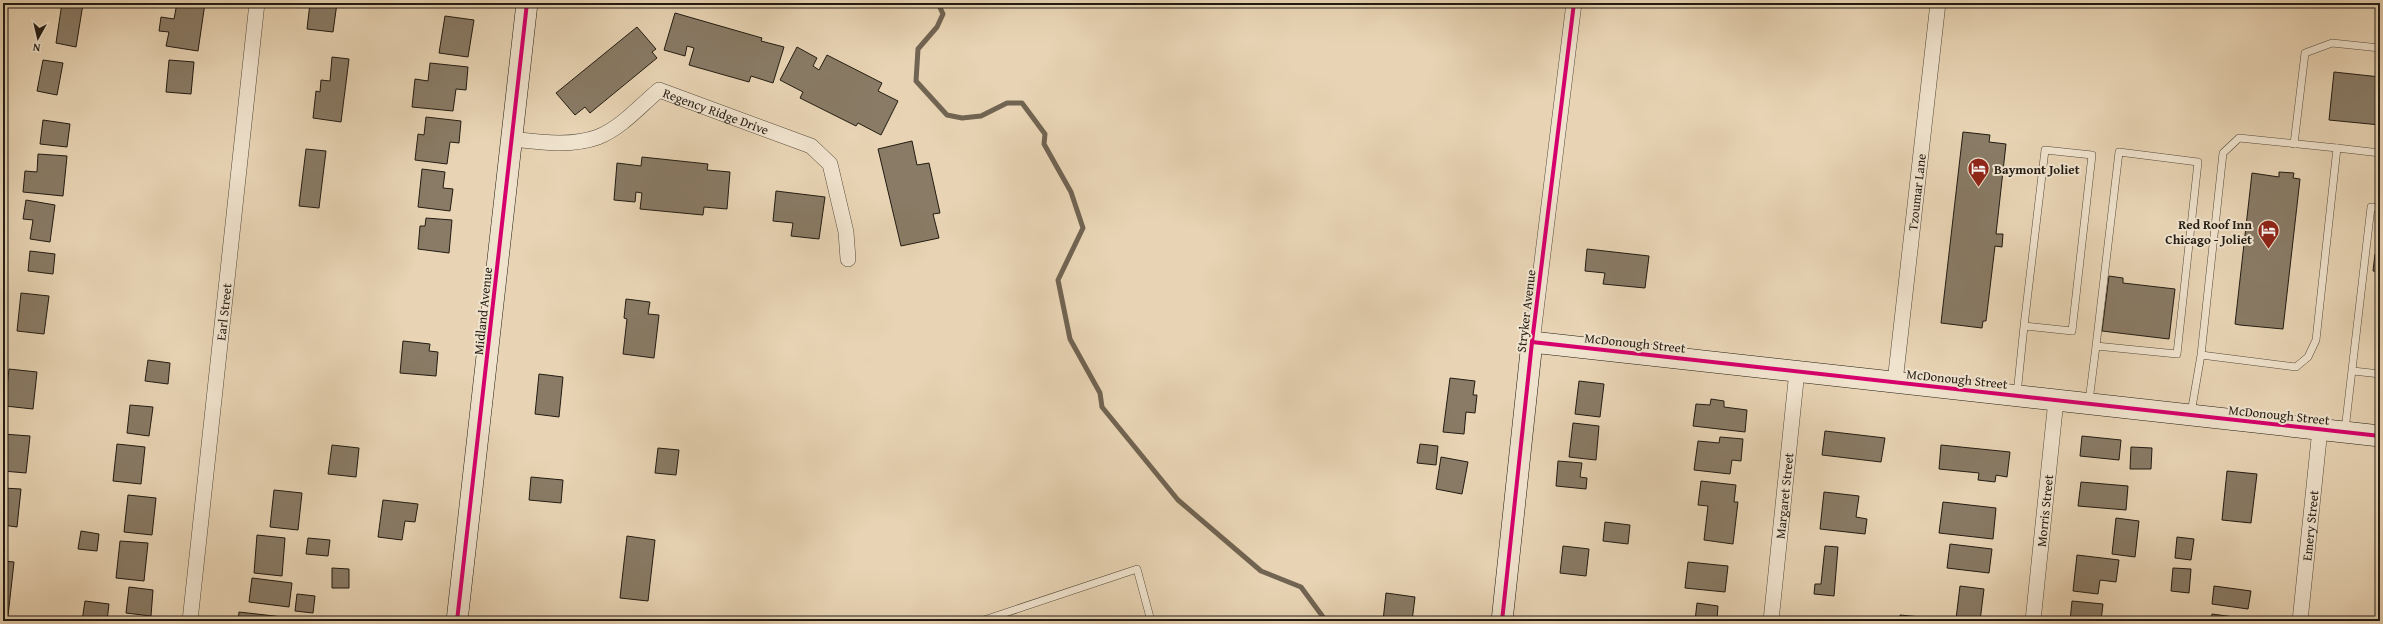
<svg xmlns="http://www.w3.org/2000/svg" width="2383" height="624" font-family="'Gentium Book Plus',serif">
	<rect width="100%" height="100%" fill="#e8d4b4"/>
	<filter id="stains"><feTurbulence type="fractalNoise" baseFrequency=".005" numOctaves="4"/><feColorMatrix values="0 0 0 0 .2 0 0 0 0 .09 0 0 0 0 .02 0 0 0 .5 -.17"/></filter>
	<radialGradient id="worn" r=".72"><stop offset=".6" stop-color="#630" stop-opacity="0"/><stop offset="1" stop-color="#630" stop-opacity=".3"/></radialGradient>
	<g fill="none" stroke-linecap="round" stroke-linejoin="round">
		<path stroke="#716452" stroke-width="5" d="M938,3L943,14L937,27L918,49L916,81L947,115L962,118L981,116L1007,103H1022L1045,134L1044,144L1071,192L1083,228L1058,280L1070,339L1100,393L1102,407L1178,500L1261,571L1301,587L1326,621"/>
	</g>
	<g fill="#897b66" stroke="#221b12">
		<path d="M62,3L83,4L76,47L56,43Z"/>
		<path d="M177,3H205L198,51L166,46L169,32L159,31L161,17L174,19Z"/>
		<path d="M310,3H337L333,32L307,29Z"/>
		<path d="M675,13L762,38L761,41L784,47L773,83L751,76L749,82L689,65L694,48L687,46L685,56L664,50Z"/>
		<path d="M445,16L474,20L468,57L439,53Z"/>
		<path d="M637,27L656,49L652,52L657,58L590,113L585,107L575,115L556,93Z"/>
		<path d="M797,47L817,58L813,66L819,70L827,55L882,83L878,91L898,101L881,135L858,123L856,126L800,98L803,92L780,80Z"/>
		<path d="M332,57L349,59L341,122L313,118L316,91L320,92L321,80L330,81Z"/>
		<path d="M43,60L63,63L57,95L37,91Z"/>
		<path d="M169,60L194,62L191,94L166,92Z"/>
		<path d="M430,63L468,67L466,90L456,89L453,111L412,107L415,79L428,81Z"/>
		<path d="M2334,72L2380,77V125L2329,120Z"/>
		<path d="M426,117L461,121L459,143L450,142L447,164L415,160L418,134L424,135Z"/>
		<path d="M43,120L70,124L67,147L40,144Z"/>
		<path d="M1963,132L1990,135L1989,142L2006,144L1996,234H2003L2002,247L1995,246L1986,321H1983L1982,328L1941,323Z"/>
		<path d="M912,141L917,165L929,163L940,213L933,214L939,238L901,246L878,149Z"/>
		<path d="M306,149L326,151L319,208L299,206Z"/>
		<path d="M38,154L67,156L63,196L23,192L25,171L37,172Z"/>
		<path d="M642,157L708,164L707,170L730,172L727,209L704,207L703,215L640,209L642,193L636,192L635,202L614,200L617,163L641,166Z"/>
		<path d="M422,169L445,172L443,188L453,189L450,211L418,207Z"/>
		<path d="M2279,172L2294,173L2293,178L2300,179L2283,329L2240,325L2235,324L2252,173L2279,177Z"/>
		<path d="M776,191L825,197L819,239L791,236L793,223L773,221Z"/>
		<path d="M26,200L55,205L50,242L30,239L33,220L23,219Z"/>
		<path d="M426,218L452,220L449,253L418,249L420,226H425Z"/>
		<path d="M1587,249L1649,256L1645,288L1603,284L1605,273L1585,271Z"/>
		<path d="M30,251L55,254L53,274L28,271Z"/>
		<path d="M2375,254H2380V272L2373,271Z"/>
		<path d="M2109,276L2123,278V283L2175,289L2169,339L2102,331Z"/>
		<path d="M21,293L49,296L44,334L17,331Z"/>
		<path d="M626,299L650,302L648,314L659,315L654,358L623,354L627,319L624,318Z"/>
		<path d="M403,341L430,344L429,351L438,352L436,376L400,373Z"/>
		<path d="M148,360L170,363L168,384L145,381Z"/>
		<path d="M9,369L37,372L33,409L5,406Z"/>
		<path d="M539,374L563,377L559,417L535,414Z"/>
		<path d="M1450,378L1475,381L1473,395H1477L1475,413L1466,412L1464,434L1443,432Z"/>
		<path d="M1579,381L1604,384L1600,417L1575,414Z"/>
		<path d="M1711,399L1724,401V407L1747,410L1745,432L1693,426L1696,404L1710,405Z"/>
		<path d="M130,405L153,407L149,436L127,433Z"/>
		<path d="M1573,423L1599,426L1596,460L1569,457Z"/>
		<path d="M1825,431L1885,438L1881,462L1822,455Z"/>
		<path d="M3,434L30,436L26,473L3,471Z"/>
		<path d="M2082,436L2121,440L2119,460L2080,456Z"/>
		<path d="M1720,437L1743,439L1741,461L1732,460L1730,474L1694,470L1698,441L1719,443Z"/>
		<path d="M117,444L145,447L141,484L113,481Z"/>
		<path d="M1420,444L1438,446L1436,465L1417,463Z"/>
		<path d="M332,445L359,448L356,477L328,474Z"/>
		<path d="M1941,445L2010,452L2007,477L1996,475L1995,482L1978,480L1979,473L1939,469Z"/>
		<path d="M2131,447L2152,448L2151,469H2130Z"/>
		<path d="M658,448L679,450L676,475L655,473Z"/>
		<path d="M1441,457L1468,462L1462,494L1436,489Z"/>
		<path d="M1558,461L1582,463L1580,477L1587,478L1586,489L1556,486Z"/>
		<path d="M2227,471L2257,474L2251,523L2222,520Z"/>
		<path d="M531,477L563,480L561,503L529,500Z"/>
		<path d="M1701,481L1736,485L1734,502H1738L1733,544L1704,540L1708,506L1698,505Z"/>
		<path d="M2081,482L2128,486L2126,510L2078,506Z"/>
		<path d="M3,488L21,489L17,527L3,525Z"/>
		<path d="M274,490L302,493L298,530L270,527Z"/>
		<path d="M1824,492L1859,496L1856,517L1867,519L1865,534L1820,529Z"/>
		<path d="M128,495L156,498L152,535L124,532Z"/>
		<path d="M383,500L418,504L415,522L405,521L402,540L378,537Z"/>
		<path d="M1943,502L1996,508L1993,539L1939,533Z"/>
		<path d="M2116,518L2139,521L2135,557L2112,554Z"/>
		<path d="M1605,522L1630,525L1628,544L1603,541Z"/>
		<path d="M81,531L99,534L97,551L78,549Z"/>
		<path d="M257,535L285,538L282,576L254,573Z"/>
		<path d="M627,536L655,540L648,601L620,598Z"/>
		<path d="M2177,537L2194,539L2191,560L2175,558Z"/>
		<path d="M308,538L330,540L328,556L306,554Z"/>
		<path d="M120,541L148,543L144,581L116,578Z"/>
		<path d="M1950,544L1992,549L1989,573L1947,568Z"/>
		<path d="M1563,546L1589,549L1586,576L1560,573Z"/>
		<path d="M1825,546L1838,547L1834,596L1814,594L1815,584H1821Z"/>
		<path d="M2077,555L2119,560L2116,582L2100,580L2098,594L2073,591Z"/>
		<path d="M3,561L14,562L8,616L3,615Z"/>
		<path d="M1688,562L1728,566L1725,592L1685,588Z"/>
		<path d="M332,568L349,569V588H332Z"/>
		<path d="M2173,568L2191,569L2189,593L2171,591Z"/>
		<path d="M252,578L292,583L289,607L249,602Z"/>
		<path d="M1960,586L1984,589L1980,621L1956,619Z"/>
		<path d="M2214,586L2251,591L2248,609L2212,604Z"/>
		<path d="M129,587L153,590L151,616L126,613Z"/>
		<path d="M1386,593L1415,597L1412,621H1383Z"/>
		<path d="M297,594L315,596L313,613L295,611Z"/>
		<path d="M85,601L109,604L107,621H82Z"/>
		<path d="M2072,601L2103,604L2101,621H2070Z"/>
		<path d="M1697,603L1718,606L1717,620L1725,621H1695Z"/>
		<path d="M239,612L283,617V621H238Z"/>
		<path d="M2212,614L2249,619V621H2211Z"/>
		<path d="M1900,615L1921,617V621H1900Z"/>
	</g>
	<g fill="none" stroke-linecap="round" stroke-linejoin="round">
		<defs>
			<g id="lane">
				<path d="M2294,144L2305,53L2332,43L2380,48"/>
				<path d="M2337,148L2380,153"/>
				<path d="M2353,371L2380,374"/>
				<path d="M2017,394L2024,326L2072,331L2092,155L2045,150L2024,326"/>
				<path d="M2089,401L2096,346L2177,354L2198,162L2119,152L2096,346"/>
				<path d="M2191,413L2201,355L2296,367L2308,357L2316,340L2337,148L2239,138L2223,153L2201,355"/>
				<path d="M2345,430L2371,207L2380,208"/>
				<path d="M981,621L1137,569L1151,621"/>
			</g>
			<g id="street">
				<path id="s1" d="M512,139C539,142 571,147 598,137C621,128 640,106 659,90L811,146L830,164L846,232L848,259"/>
				<path d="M1532,342L1574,3"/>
				<path id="s2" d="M1895,382L1938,3"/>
				<path id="s3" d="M190,621L257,3"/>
				<path id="s4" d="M1771,621L1797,371"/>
				<path id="s5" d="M2033,621L2056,400"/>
				<path id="s6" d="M2300,621L2320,429"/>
			</g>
			<g id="secondary">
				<path d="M457,621L527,3"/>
				<path d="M1502,621L1532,342L2380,436"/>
			</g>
		</defs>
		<use href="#lane" stroke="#54493a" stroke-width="8"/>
		<use href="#street" stroke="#54493a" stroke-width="16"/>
		<use href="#secondary" stroke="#221b12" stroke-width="22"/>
		<use href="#lane" stroke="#f0e3ce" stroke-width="7"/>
		<use href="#street" stroke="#f0e3ce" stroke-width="15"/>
		<use href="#secondary" stroke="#f0e3ce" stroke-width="21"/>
		<defs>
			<g id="cycleway">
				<path d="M1532,342L2380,436"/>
				<path d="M457,621L527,3"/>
				<path d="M1502,621L1532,342L1574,3"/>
			</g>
		</defs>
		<use href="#cycleway" stroke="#f0e3ce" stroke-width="6"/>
		<use href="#cycleway" stroke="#d6006c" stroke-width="4"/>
	</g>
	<defs>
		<symbol id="hotel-pin" viewBox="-11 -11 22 30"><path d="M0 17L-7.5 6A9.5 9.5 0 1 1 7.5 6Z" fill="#8f2418" stroke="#f0e3ce"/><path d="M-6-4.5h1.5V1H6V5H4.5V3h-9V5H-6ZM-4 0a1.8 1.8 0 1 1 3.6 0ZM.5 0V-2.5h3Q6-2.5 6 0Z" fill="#fff"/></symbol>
	</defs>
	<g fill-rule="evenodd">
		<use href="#hotel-pin" x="1966" y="156" width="25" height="34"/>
		<use href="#hotel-pin" x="2256" y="218" width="25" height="34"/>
	</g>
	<g text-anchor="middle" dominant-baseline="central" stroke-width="4" stroke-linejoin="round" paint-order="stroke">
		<g font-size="13" fill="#221b12" stroke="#f0e3ce">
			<text stroke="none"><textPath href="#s1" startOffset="225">Regency Ridge Drive</textPath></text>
			<text stroke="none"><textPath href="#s2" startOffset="191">Tzoumar Lane</textPath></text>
			<text transform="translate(483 311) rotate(-84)">Midland Avenue</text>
			<text transform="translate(1526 311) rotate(-83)">Stryker Avenue</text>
			<text stroke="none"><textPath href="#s3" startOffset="311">Earl Street</textPath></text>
			<text transform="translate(1635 343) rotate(6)">McDonough Street</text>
			<text transform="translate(1957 379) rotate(6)">McDonough Street</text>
			<text transform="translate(2279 415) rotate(6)">McDonough Street</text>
			<text stroke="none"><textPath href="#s4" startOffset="126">Margaret Street</textPath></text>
			<text stroke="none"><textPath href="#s5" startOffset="111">Morris Street</textPath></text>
			<text stroke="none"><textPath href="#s6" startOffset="96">Emery Street</textPath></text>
		</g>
		<g font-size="13" font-weight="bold" fill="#221b12" stroke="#f0e3ce" text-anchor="start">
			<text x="1994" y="169">Baymont Joliet</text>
			<text x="2252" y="224" text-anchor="end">Red Roof Inn<tspan x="2252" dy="15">Chicago - Joliet</tspan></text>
		</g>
	</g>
	<rect width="2383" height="624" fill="none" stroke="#e8d4b4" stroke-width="16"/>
	<rect x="4" y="4" width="2375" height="616" fill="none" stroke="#221b12" stroke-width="2"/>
	<rect x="8" y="8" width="2367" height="608" fill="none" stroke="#221b12"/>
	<g transform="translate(38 38) rotate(188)" stroke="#f0e3ce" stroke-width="3" paint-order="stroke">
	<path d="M0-3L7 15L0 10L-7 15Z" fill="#221b12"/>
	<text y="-6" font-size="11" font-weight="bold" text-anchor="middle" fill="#221b12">N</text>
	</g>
	<rect width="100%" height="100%" filter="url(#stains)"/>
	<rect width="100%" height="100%" fill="url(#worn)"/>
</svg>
